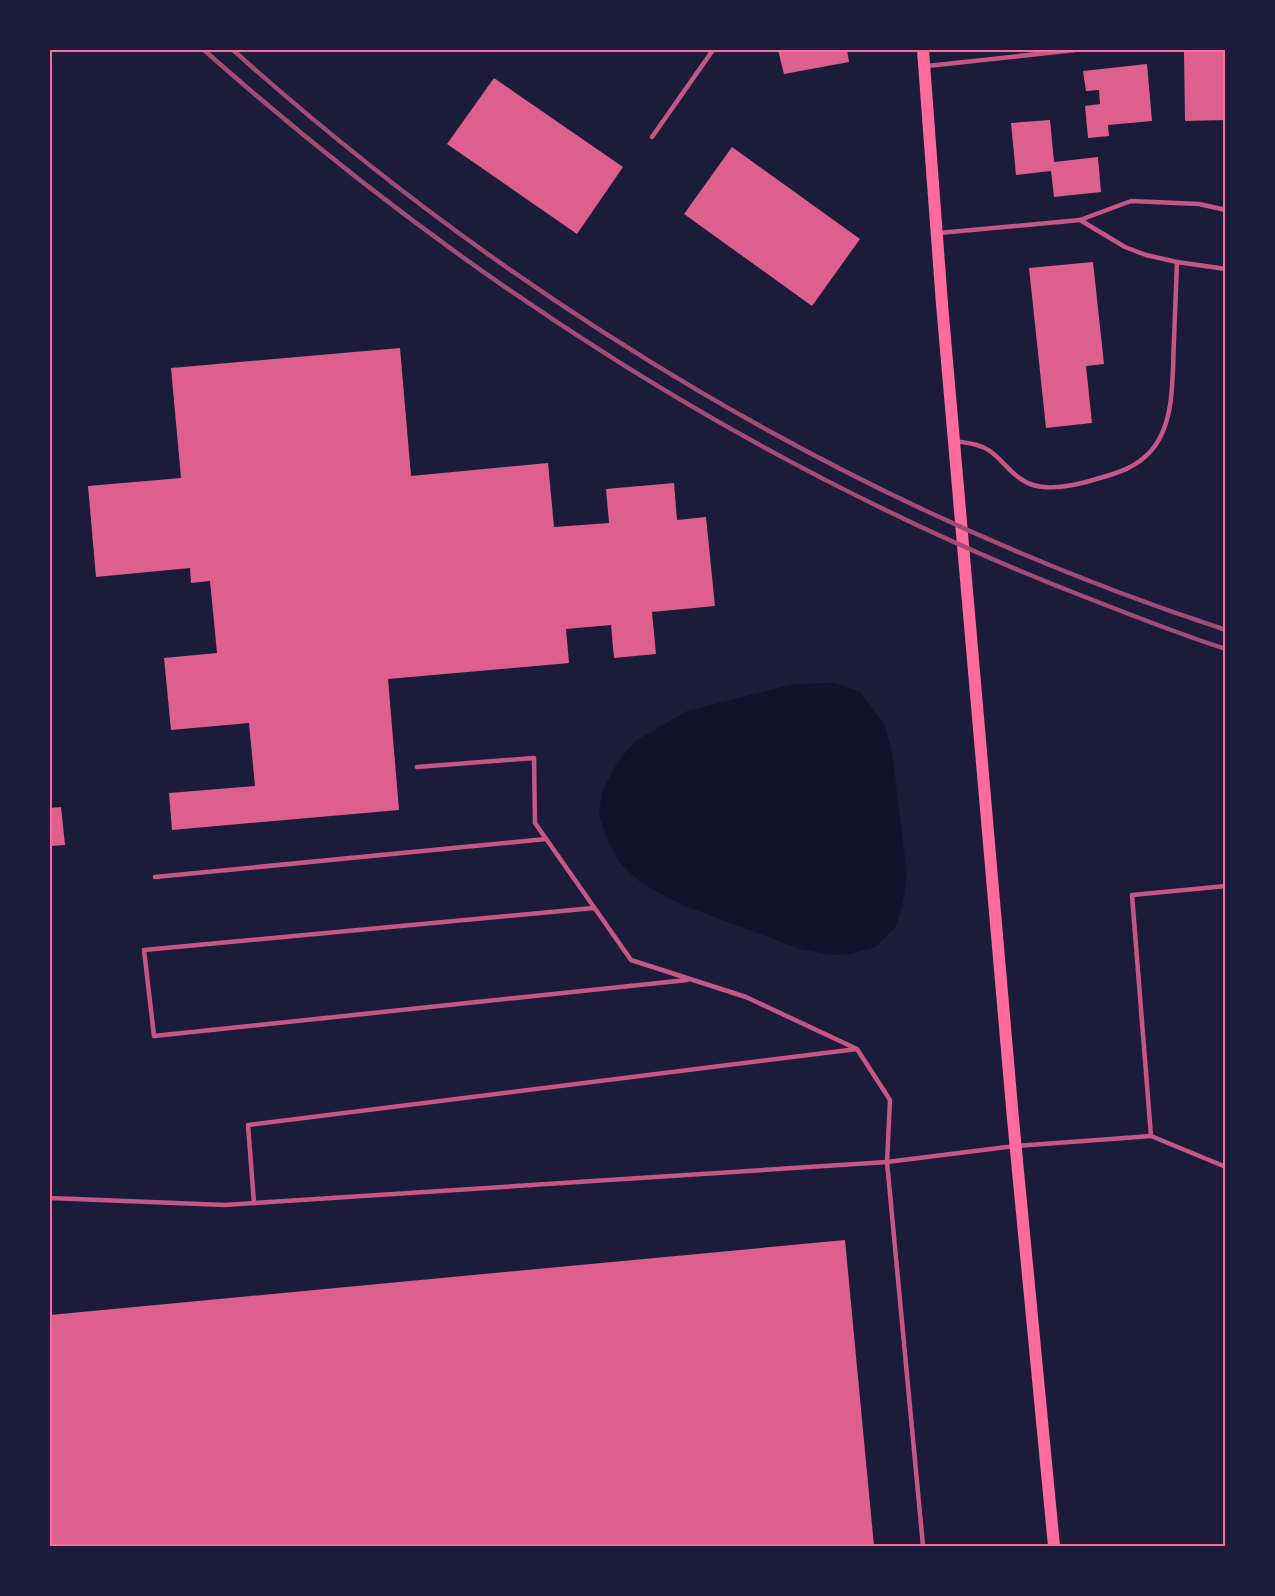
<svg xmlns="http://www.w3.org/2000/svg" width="1275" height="1596" font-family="Georgia,serif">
	<rect width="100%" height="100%" fill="#1b1b3a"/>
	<path fill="#12122b" d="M835,683L860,692L884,724L892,752L907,875L902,908L895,928L876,947L849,954L831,955L800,949L685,906L641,883L619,862L605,834L599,815L602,792L616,765L634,742L687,711L794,684Z"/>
	<g fill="#dd5f8e">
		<path d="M778,50H847L849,62L784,74Z"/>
		<path d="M1226,50V120L1185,121L1184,51Z"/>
		<path d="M1147,64L1152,121L1108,125L1109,136L1088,138L1085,106L1100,104L1099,90L1086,91L1083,71Z"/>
		<path d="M494,78L623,167L577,234L447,144Z"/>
		<path d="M1050,120L1054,162L1098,157L1101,192L1054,197L1051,171L1016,175L1011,123Z"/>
		<path d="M732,147L860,239L812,306L684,214Z"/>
		<path d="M1093,262L1104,364L1086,366L1092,423L1046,428L1029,268Z"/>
		<path d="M400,348L411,476L548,463L554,527L609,523L606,489L674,483L677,520L706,517L715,606L652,612L656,654L614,658L611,625L566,629L569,663L388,679L399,810L172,830L169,793L255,786L249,723L171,730L164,658L217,653L210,581L191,583L190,568L96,577L88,486L181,478L171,368Z"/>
		<path d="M61,807L65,845L50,846V808Z"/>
		<path d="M845,1240L874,1546H50V1315Z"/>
	</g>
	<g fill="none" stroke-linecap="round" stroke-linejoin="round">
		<g stroke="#c65784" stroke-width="4.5">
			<path d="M927,66L1075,50"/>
			<path d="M652,137L713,50"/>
			<path d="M1080,220L1125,247L1146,255L1177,262"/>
			<path d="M939,233L1080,220L1131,201L1199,204L1226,210"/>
			<path d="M955,441C967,443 980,444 990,451C1005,462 1014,479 1033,485C1052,491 1081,484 1100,478C1118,473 1136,467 1149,453C1176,425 1172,376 1174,340C1175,314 1176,288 1177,262L1226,269"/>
			<path d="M417,767L534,758L535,823L631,960L746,997L857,1049L890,1100L887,1162L254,1203L248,1125L857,1049"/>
			<path d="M155,877L546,839"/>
			<path d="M594,908L144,950L154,1036L687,980"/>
			<path d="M1151,1136L1226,1167"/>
			<path d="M50,1198L225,1205L254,1203"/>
			<path d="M923,1546L887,1162L1015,1146L1151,1136L1132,895L1226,886"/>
		</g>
		<path stroke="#ff6b9d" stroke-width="12" d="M923,50L942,304L1013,1119L1054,1546"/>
		<g stroke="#a44b75" stroke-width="4.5">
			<path d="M204,50C464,281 760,471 1085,597C1132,615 1178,634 1226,649"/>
			<path d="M233,50C520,307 859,510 1226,630"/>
		</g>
	</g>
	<rect width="1275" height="1596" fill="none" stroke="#1b1b3a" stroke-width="102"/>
	<rect x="51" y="51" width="1173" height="1494" fill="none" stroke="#ff6b9d" stroke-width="2"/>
</svg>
